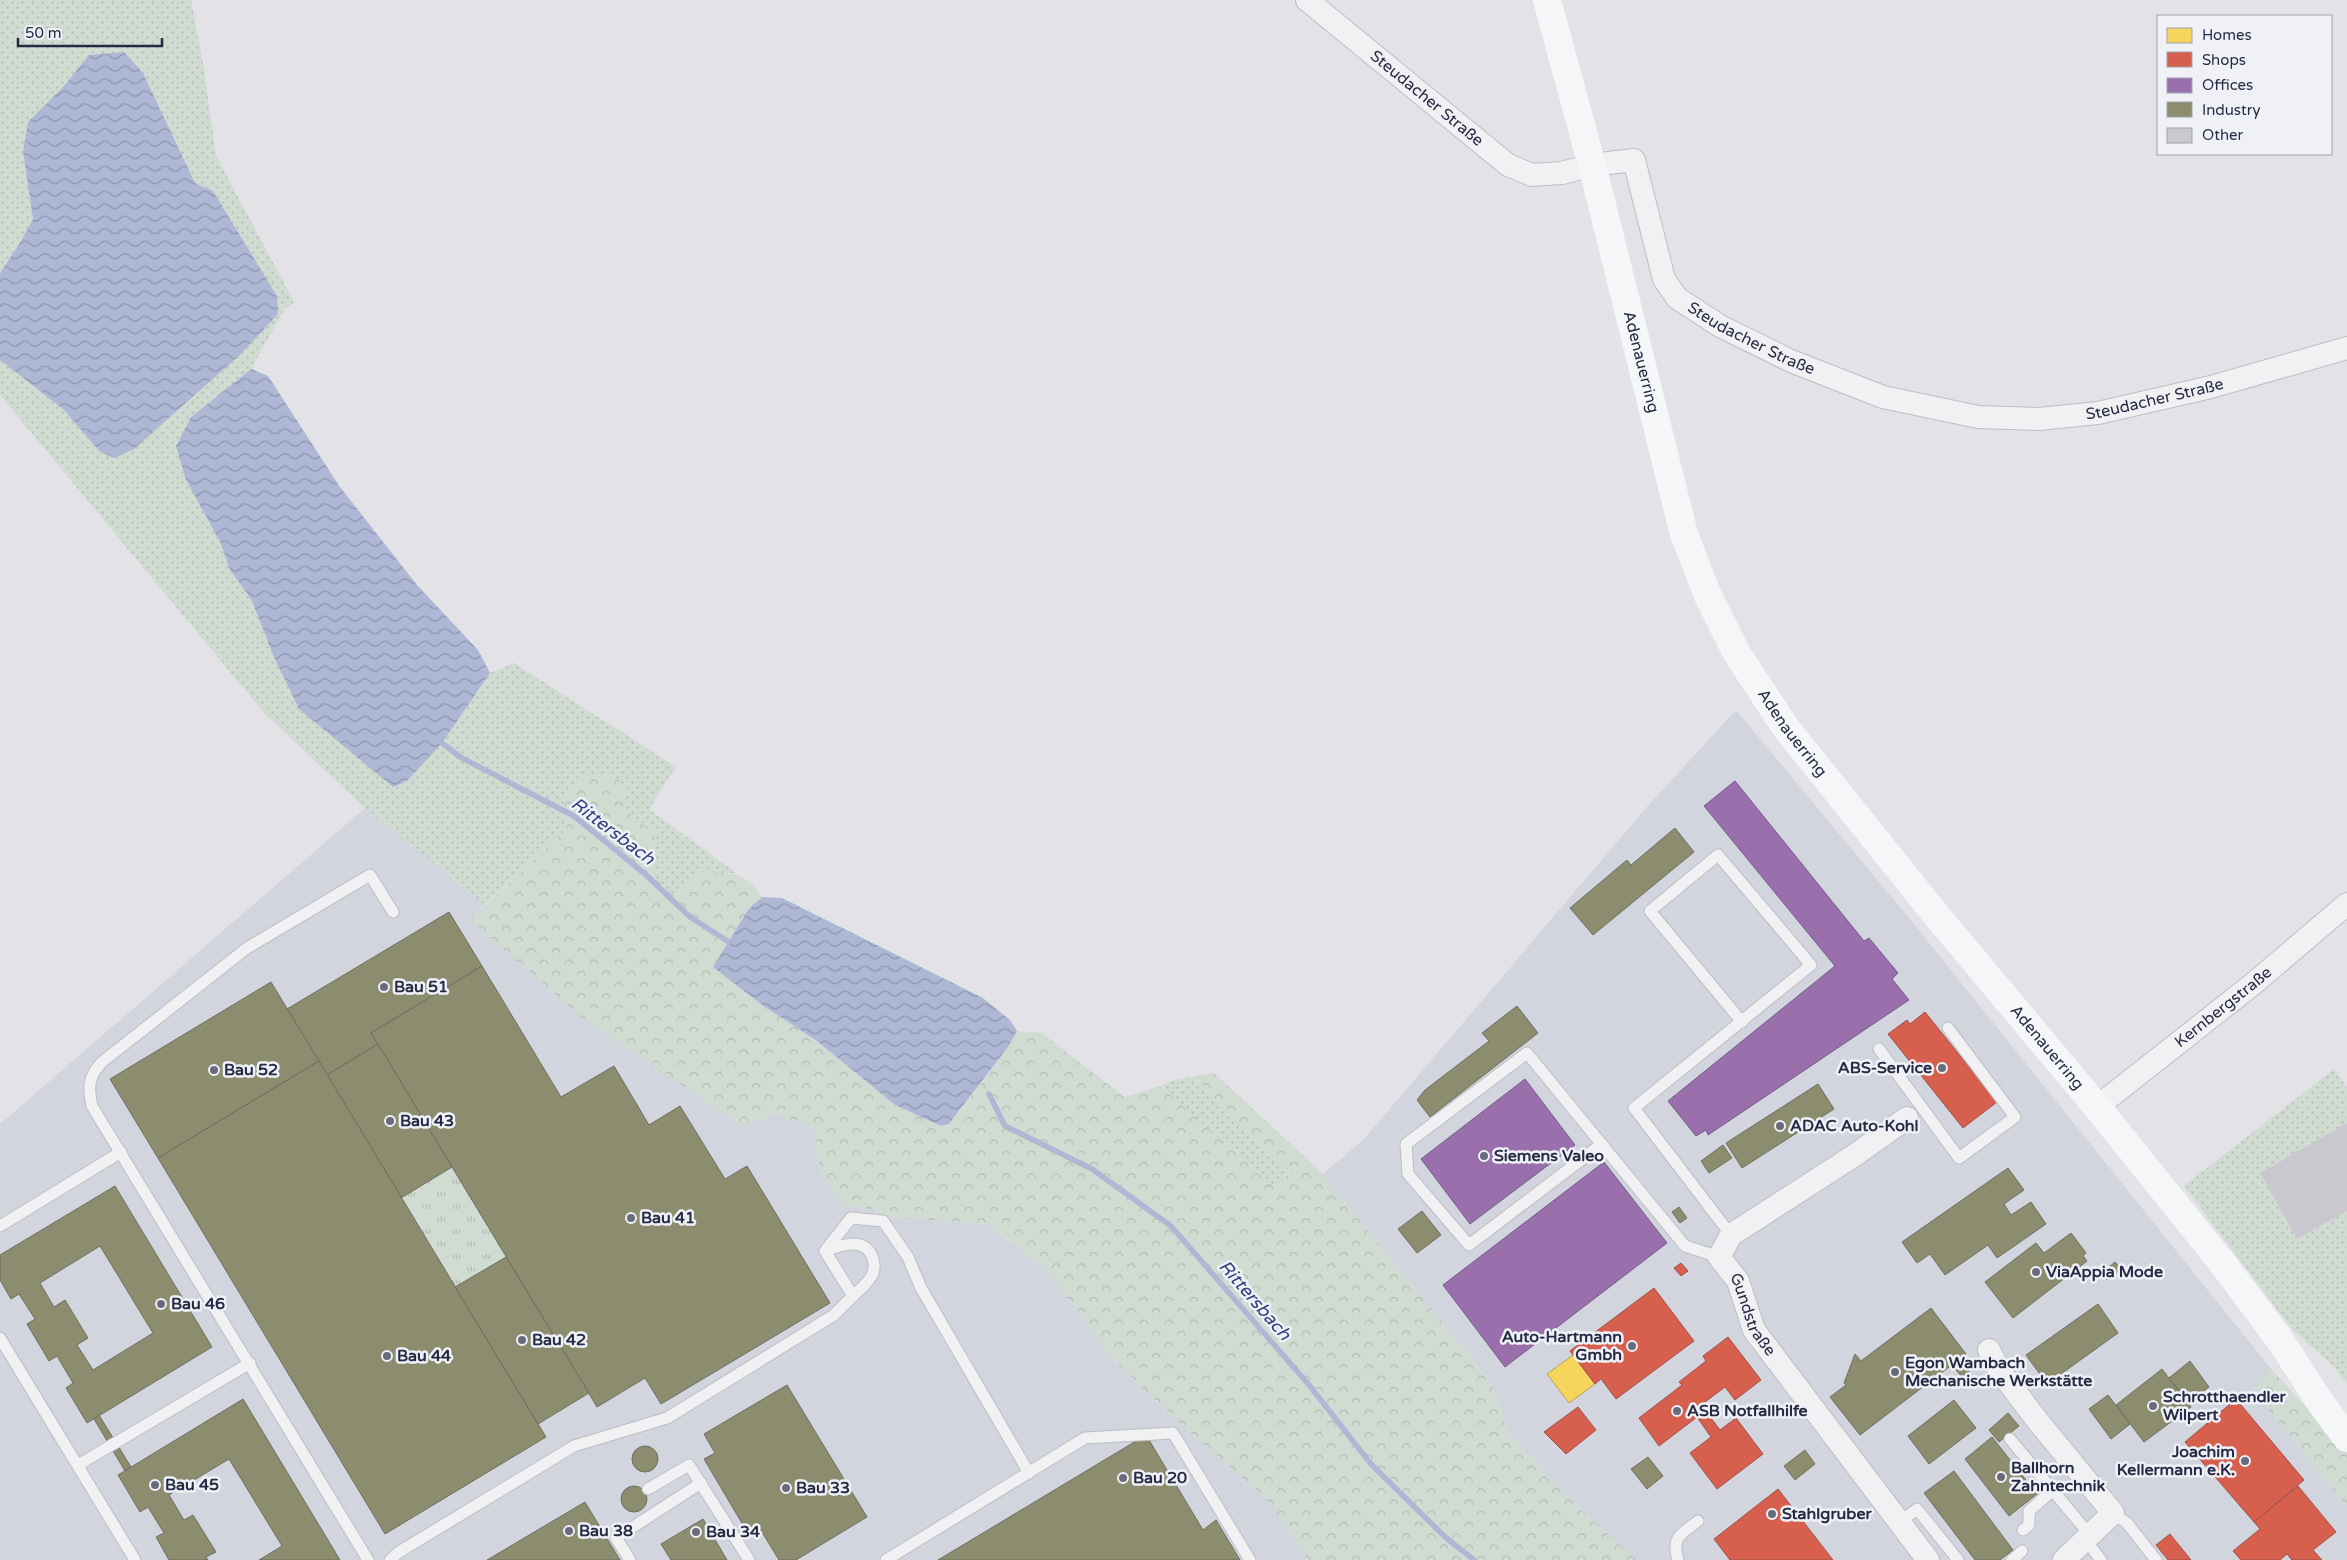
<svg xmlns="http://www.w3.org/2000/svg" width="2347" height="1560" font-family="'Varela Round',sans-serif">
	<defs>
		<pattern id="grass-dots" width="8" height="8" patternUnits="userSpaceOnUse" patternTransform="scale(1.25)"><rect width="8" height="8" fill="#d0dbd2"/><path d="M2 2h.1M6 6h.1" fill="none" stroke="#b2bcb6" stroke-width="1.8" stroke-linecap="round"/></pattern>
		<pattern id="forest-crowns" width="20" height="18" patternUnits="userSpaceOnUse" patternTransform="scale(1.25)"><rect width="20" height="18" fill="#d0dbd2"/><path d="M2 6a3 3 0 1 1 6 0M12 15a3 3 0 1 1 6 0" fill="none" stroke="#b2bcb6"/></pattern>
		<pattern id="park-tufts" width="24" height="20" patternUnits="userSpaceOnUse" patternTransform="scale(1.25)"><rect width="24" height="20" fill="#d0dbd2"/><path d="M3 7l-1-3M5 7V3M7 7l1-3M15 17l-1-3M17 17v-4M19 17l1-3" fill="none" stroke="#b2bcb6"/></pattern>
		<pattern id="water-waves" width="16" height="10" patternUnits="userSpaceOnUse" patternTransform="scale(1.25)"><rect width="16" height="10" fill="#aeb8d5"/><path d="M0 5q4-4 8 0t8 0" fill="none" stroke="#8d96ae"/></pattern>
	</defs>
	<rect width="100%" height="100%" fill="#e2e2e7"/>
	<g fill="#d2d5de">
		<path d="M1736,710L1918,929L2271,1369L2252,1389L2347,1507V1560H1637L1585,1514L1508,1434L1494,1387L1322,1175L1365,1138L1646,808Z"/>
		<path d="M365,808L485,905L470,920L742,1126L775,1114L814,1128L820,1172L843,1206L862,1207L895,1218L988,1224L1047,1271L1118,1365L1189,1432L1265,1497L1304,1554L1306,1560H0V1124Z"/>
	</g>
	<g fill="url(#grass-dots)">
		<path d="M0,0H191L204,69L216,156L294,302L284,310L251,369L191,417L186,480L221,544L229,568L252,601L273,655L442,743L490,673L514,663L676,767L649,809L736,873L700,872L675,897L653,876L655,833L626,811L563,798L568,828L485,905L365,808L264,713L0,395V360L63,409L99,451L114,458L134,449L240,355L277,314V296L213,191L195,183L143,73L89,55L64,86L23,152L33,219L21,241L0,272Z"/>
		<path d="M2334,1069L2347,1087V1123L2260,1173L2297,1239L2347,1211V1383L2328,1361L2292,1329L2184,1186Z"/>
		<path d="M1193,1077L1294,1174L1274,1188L1160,1086L1174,1080Z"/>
	</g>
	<g fill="url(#forest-crowns)">
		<path d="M610,774L626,785V811L655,833L653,876L675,897L700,872C728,873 745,870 762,897L748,911L713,967L762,1005L817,1041L895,1105L941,1126L955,1118L1008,1047L1017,1031L1042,1033L1124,1097L1160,1086L1275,1188L1294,1174L1193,1077L1214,1073L1317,1168L1494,1387L1508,1434L1585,1514L1637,1560H1306L1304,1554L1265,1497L1189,1432L1118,1365L1047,1271L989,1224L895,1218L862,1207L843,1206L820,1172L814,1128L775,1114L742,1126L584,1019L470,920L568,828L563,798L581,775Z"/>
		<path d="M2271,1369L2347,1453V1507L2252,1389Z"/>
	</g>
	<path fill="url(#park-tufts)" d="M452,1167L506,1257L455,1287L401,1198Z"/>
	<g fill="url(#water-waves)">
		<path d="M124,52L143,73L195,183L213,191L277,296L278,314L240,355L134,449L114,458L99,451L63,409L0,360V273L21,241L33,219L23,152L28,122L64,86L89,55Z"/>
		<path d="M251,369L268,376L340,487L417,585L478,650L490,673L442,743L407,781L393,787L299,709L273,655L252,601L229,568L221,544L186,480L176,446L191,417Z"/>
		<path d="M762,897L782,898L983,998L1010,1020L1017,1031L1008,1047L949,1124L941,1126L895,1105L817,1041L762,1005L713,967L748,910Z"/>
	</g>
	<path fill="#f6d55c" stroke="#b8a254" d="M1573,1355L1595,1384L1569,1403L1547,1374Z"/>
	<g fill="#d6604d" stroke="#a1504a">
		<path d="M1925,1012L1997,1102L1963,1128L1888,1034L1907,1020L1910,1024Z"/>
		<path d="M1681,1263L1688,1271L1681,1276L1674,1268Z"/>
		<path d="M1654,1288L1694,1341L1616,1399L1601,1379L1595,1384L1570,1351Z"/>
		<path d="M1728,1337L1761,1380L1735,1400L1725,1387L1701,1405L1720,1430L1736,1418L1763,1454L1717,1489L1690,1453L1711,1437L1697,1417L1659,1446L1639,1418L1682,1385L1679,1382L1706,1361L1703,1356Z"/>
		<path d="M2236,1399L2304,1480L2254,1522L2185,1442Z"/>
		<path d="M1578,1407L1596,1430L1566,1454L1544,1432Z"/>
		<path d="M2298,1486L2336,1532L2313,1550L2322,1560H2292L2287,1554L2280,1560H2241L2233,1551L2260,1529L2254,1522Z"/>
		<path d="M1778,1489L1833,1560H1730L1714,1539Z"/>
		<path d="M2170,1534L2191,1560H2168L2156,1545Z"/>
	</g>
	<g fill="#9970ab" stroke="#765b8c">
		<path d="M1735,781L1864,941L1869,938L1898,973L1892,979L1909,1000L1708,1135L1706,1130L1696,1136L1668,1101L1835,966L1704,806Z"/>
		<path d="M1525,1079L1575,1145L1470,1224L1421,1159Z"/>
		<path d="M1604,1162L1667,1243L1505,1367L1443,1285Z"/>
	</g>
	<g fill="#8c8c6e" stroke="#6d6f61" fill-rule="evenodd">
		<path d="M1675,828L1694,852L1593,935L1570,908L1627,860L1631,865Z"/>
		<path d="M449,912L482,966L371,1033L378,1044L327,1075L287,1009Z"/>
		<path d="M482,966L561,1097L614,1066L649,1125L680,1106L725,1179L747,1166L830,1303L661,1404L645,1378L597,1407L371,1033Z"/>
		<path d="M271,982L319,1061L158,1158L110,1079Z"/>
		<path d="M1517,1006L1538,1033L1430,1117L1417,1100L1425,1090L1489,1041L1482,1033Z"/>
		<path d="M378,1044L452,1167L401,1198L327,1075Z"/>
		<path d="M319,1061L546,1437L385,1534L158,1158Z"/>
		<path d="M1818,1084L1834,1109L1742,1168L1726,1143Z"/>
		<path d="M1723,1145L1732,1158L1709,1173L1701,1161Z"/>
		<path d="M2008,1168L2024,1190L2004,1204L2011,1215L2031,1202L2046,1224L1997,1258L1988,1245L1945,1275L1930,1254L1917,1263L1902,1242Z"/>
		<path d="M115,1186L212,1347L87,1423L66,1388L73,1383L57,1356L49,1361L27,1324L35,1319L19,1294L11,1299L0,1280V1255ZM100,1246L153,1333L93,1370L77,1345L88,1338L65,1300L54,1307L40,1283Z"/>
		<path d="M1679,1207L1687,1218L1680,1223L1672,1212Z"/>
		<path d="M1422,1211L1441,1235L1417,1253L1398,1229Z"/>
		<path d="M2071,1233L2086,1253L2083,1256L2087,1261L2013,1318L1985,1282L2036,1243L2044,1253Z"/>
		<path d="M506,1257L589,1393L538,1424L455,1287Z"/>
		<path d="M2115,1262L2121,1269L2107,1280L2102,1273Z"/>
		<path d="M2098,1304L2118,1333L2047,1384L2026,1355Z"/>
		<path d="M1931,1308L1966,1354L1860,1435L1830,1397L1846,1385L1844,1383L1855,1354L1861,1361Z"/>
		<path d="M1969,1360L1974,1367L1962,1377L1956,1370Z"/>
		<path d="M2190,1361L2209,1387L2188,1403L2169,1378Z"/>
		<path d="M2162,1369L2191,1407L2144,1442L2116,1405Z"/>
		<path d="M787,1385L867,1517L796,1560H779L757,1524L746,1530L704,1459L715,1453L704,1434Z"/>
		<path d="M2108,1395L2130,1424L2111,1439L2089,1409Z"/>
		<path d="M243,1399L340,1560H259L282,1546L229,1459L169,1495L184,1520L193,1515L216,1552L206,1557L208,1560H169L156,1537L164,1533L148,1507L140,1512L118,1475Z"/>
		<path d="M1954,1400L1976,1428L1929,1464L1908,1436Z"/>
		<path d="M2008,1413L2019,1426L1999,1442L1989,1430Z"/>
		<path d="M99,1415L131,1467L125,1471L94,1419Z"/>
		<path d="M1146,1435L1203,1530L1216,1520L1240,1560H938Z"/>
		<path d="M1992,1437L2037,1494L2009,1516L1965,1459Z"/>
		<circle cx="645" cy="1459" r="13"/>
		<path d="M1805,1450L1815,1464L1795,1480L1784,1466Z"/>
		<path d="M1648,1457L1663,1476L1647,1489L1631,1469Z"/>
		<path d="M1954,1471L2013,1550L2000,1560H1975L1924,1493Z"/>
		<circle cx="634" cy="1499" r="13"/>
		<path d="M585,1502L620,1560H487Z"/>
		<path d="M703,1519L727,1560H671L661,1544Z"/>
	</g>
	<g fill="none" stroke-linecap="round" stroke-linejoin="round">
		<g stroke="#aeb8d5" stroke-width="5.5">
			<path d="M442,743L460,757L574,816L645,874L690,917L729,942"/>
			<path d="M989,1094L1005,1126L1092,1169L1171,1226L1309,1385L1371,1464L1445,1537L1474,1560"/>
		</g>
	</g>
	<path fill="#c8c8ce" d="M2347,1123V1211L2297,1239L2260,1173Z"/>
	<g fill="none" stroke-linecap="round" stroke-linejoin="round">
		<defs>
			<g id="lane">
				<path d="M1879,1049L1959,1158L2015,1117L1948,1028"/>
				<path d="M1602,1144L1469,1245L1408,1174L1406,1144L1527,1053L1685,1246L1719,1257"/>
				<path d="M0,1226L121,1152"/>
				<path d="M1731,1235L1634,1108L1811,965L1718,855L1650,911L1742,1022"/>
				<path d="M825,1251C840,1246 861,1237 871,1254C874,1259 875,1267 873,1273C870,1282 859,1290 853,1296L825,1251L851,1218L883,1221L908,1257L921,1288L1029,1473"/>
				<path d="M0,1338L135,1560"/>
				<path d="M2010,1439L2089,1534"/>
				<path d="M78,1465L250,1363"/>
				<path d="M648,1489L689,1465L749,1560"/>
				<path d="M2113,1513L2127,1523L2156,1560"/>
				<path d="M1900,1522L1917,1509L1958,1560"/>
				<path d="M2023,1530L2029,1525V1511L2053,1490"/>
				<path d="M2085,1539L2101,1560"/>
				<path d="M368,1560L92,1106C88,1087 88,1077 102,1062L247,948L370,875L393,912"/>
				<path d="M390,1560L399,1552L574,1446L667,1418L834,1315L853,1296"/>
				<path d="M630,1560L616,1538L701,1483"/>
				<path d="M886,1560L1085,1438L1173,1433L1250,1560"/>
				<path d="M1678,1560C1671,1537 1681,1534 1698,1521"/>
				<path d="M2012,1560L2022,1551"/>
			</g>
			<g id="street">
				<path id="s1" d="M1307,0L1508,165L1532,175L1562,173L1592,165L1634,160L1664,279L1677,298L1720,326L1791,361L1883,397L1978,417L2039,419L2098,413L2211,387L2347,348"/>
				<path id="s2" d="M2097,1107L2253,984L2347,904"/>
				<path id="s3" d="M1907,1118L1855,1155L1731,1235L1719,1257L1738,1281L1754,1330L1928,1560"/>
				<path d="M1989,1350L1999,1370L2037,1420L2113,1513L2064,1560"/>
			</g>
		</defs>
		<use href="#lane" stroke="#bdbec3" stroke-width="13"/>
		<use href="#street" stroke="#bdbec3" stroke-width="24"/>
		<use href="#lane" stroke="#f1f1f4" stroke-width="11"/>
		<use href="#street" stroke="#f1f1f4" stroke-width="22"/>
		<path stroke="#f5f6f7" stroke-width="28" id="s4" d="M1547,0L1592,165L1684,534L1708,596L1736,652L1786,728L1937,916L2097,1107L2220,1260L2280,1340L2322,1405L2347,1438"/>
	</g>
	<g fill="#686b7c" stroke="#eff1f7" stroke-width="2">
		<circle cx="384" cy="987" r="5"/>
		<circle cx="1942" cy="1068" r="5"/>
		<circle cx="214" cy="1070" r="5"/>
		<circle cx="390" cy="1121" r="5"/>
		<circle cx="1780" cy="1126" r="5"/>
		<circle cx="1484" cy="1156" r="5"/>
		<circle cx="631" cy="1218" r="5"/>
		<circle cx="2036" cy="1272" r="5"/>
		<circle cx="161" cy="1304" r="5"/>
		<circle cx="522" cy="1340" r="5"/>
		<circle cx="1632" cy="1346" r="5"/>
		<circle cx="387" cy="1356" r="5"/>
		<circle cx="1895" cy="1372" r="5"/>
		<circle cx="2153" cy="1406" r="5"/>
		<circle cx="1677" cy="1411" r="5"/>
		<circle cx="2245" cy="1461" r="5"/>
		<circle cx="2001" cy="1477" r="5"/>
		<circle cx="1123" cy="1478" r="5"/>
		<circle cx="155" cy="1485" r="5"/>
		<circle cx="786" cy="1488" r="5"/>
		<circle cx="1772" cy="1514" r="5"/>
		<circle cx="569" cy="1531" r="5"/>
		<circle cx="696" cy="1532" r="5"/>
	</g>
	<g text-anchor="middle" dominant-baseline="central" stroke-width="5" stroke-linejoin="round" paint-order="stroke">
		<g font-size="16" fill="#262b43" stroke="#eff1f7">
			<text stroke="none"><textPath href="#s1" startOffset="155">Steudacher Straße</textPath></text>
			<text stroke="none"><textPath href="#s1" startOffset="620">Steudacher Straße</textPath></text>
			<text stroke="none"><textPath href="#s4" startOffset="374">Adenauerring</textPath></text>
			<text stroke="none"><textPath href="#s1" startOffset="1040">Steudacher Straße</textPath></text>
			<text stroke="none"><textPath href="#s4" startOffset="779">Adenauerring</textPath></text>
			<text stroke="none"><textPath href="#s2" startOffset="161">Kernbergstraße</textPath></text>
			<text stroke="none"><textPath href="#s4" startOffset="1184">Adenauerring</textPath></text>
			<text stroke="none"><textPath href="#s3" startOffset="304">Gundstraße</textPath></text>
		</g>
		<g font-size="16" font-weight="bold" fill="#262b43" stroke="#eff1f7" text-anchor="start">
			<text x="394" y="987">Bau 51</text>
			<text x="1932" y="1068" text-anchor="end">ABS-Service</text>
			<text x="224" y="1070">Bau 52</text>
			<text x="400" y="1121">Bau 43</text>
			<text x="1790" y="1126">ADAC Auto-Kohl</text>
			<text x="1494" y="1156">Siemens Valeo</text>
			<text x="641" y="1218">Bau 41</text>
			<text x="2046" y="1272">ViaAppia Mode</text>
			<text x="171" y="1304">Bau 46</text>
			<text x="1622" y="1337" text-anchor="end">Auto-Hartmann<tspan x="1622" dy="18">Gmbh</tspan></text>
			<text x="532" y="1340">Bau 42</text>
			<text x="397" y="1356">Bau 44</text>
			<text x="1905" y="1363">Egon Wambach<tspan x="1905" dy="18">Mechanische Werkstätte</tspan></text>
			<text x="2163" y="1397">Schrotthaendler<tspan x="2163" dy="18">Wilpert</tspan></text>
			<text x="1687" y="1411">ASB Notfallhilfe</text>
			<text x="2235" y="1452" text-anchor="end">Joachim<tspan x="2235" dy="18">Kellermann e.K.</tspan></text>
			<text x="2011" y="1468">Ballhorn<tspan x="2011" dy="18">Zahntechnik</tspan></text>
			<text x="1133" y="1478">Bau 20</text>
			<text x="165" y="1485">Bau 45</text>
			<text x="796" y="1488">Bau 33</text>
			<text x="1782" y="1514">Stahlgruber</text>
			<text x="579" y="1531">Bau 38</text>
			<text x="706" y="1532">Bau 34</text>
		</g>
		<g font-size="18" font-style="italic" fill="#2d407b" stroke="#eff1f7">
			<text transform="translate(613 831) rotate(37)">Rittersbach</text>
			<text transform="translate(1255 1300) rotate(49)">Rittersbach</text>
		</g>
	</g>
	<rect x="2157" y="15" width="175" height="140" fill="#eff1f7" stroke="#9fa2af"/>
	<rect x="2167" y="28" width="25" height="15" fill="#f6d55c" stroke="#9fa2af"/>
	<text x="2202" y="40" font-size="15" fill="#262b43">Homes</text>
	<rect x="2167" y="52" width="25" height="15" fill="#d6604d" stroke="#9fa2af"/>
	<text x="2202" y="65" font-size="15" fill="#262b43">Shops</text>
	<rect x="2167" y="78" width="25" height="15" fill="#9970ab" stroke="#9fa2af"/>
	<text x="2202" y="90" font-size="15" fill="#262b43">Offices</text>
	<rect x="2167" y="102" width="25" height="15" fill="#8c8c6e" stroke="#9fa2af"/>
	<text x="2202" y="115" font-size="15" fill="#262b43">Industry</text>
	<rect x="2167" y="128" width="25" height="15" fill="#c8c8ce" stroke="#9fa2af"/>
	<text x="2202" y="140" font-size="15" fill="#262b43">Other</text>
	<path d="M18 38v8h144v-8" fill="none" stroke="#262b43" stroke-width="2.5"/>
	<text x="25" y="38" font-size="15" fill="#262b43" stroke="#eff1f7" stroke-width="4" paint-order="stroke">50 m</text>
</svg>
